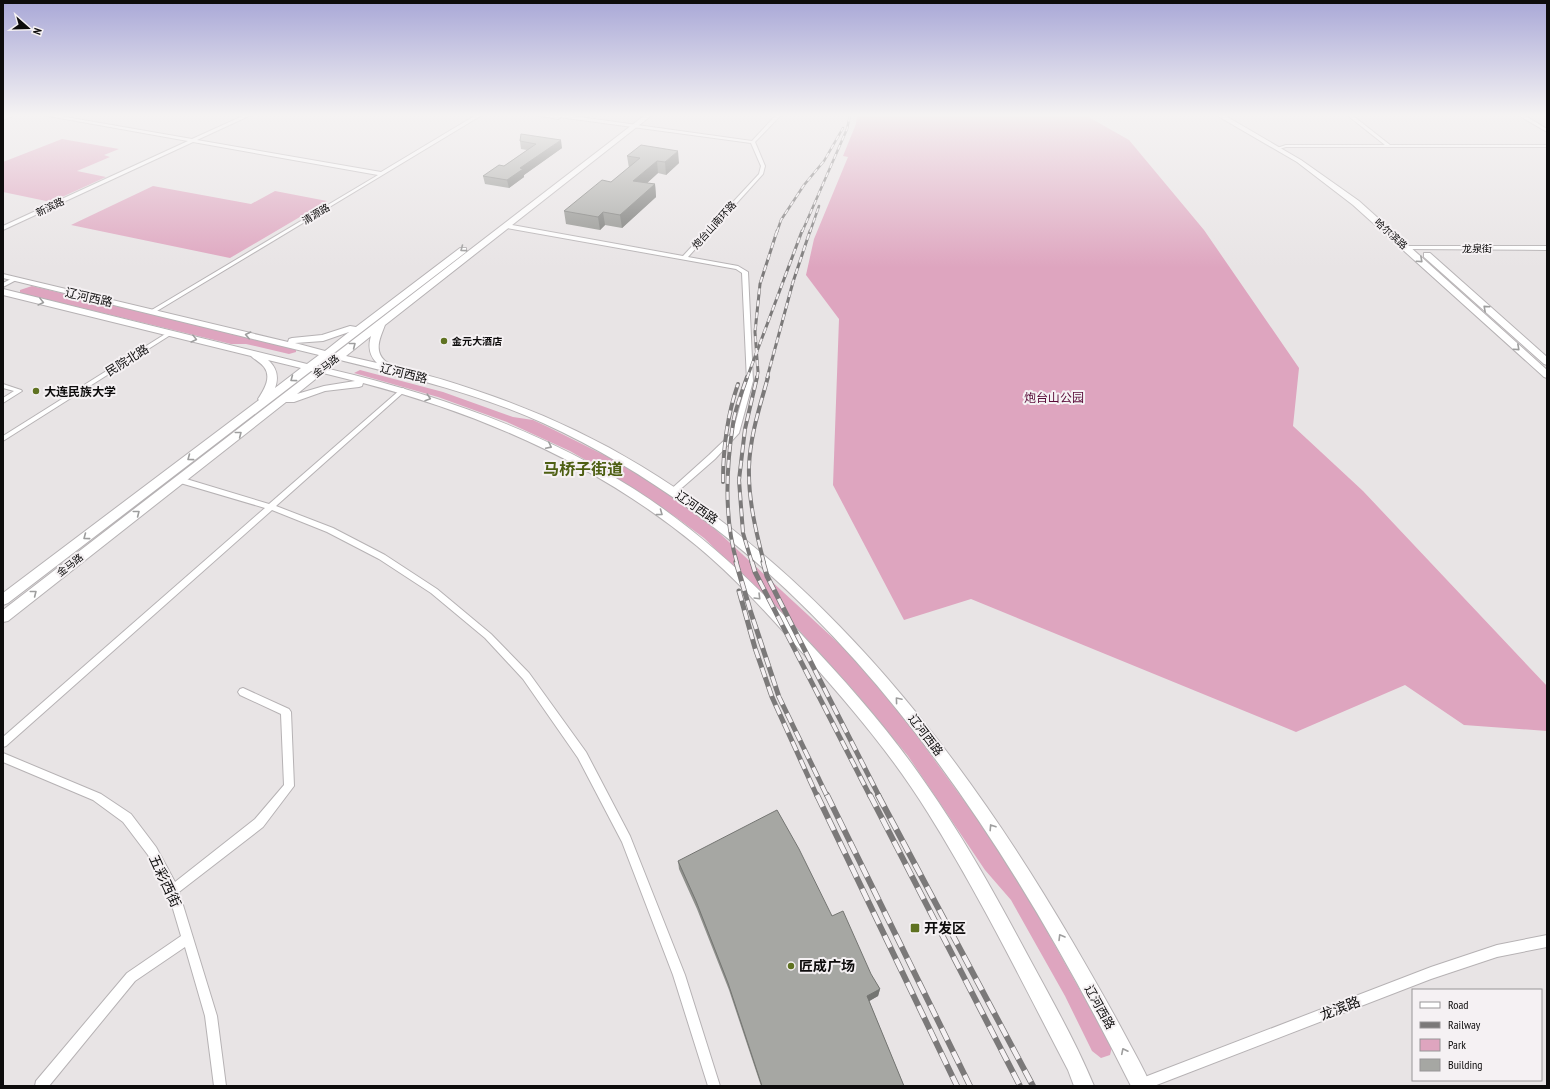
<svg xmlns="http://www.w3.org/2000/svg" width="1550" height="1089" font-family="'PT Sans Narrow','Noto Sans SC',sans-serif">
	<rect width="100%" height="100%" fill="#e8e4e5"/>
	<g fill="#dea5bf">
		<path d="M857,115H1085L1129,140L1204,230L1299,368L1293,426L1363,491L1547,686V731L1464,725L1405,685L1296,732L971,599L904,620L833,485L839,319L806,275L814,239L848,157L843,156L856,124Z"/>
		<path d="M62,139L119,149L104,155L110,157L77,171L106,177L51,202L3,192V162Z"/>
		<path d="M153,186L251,204L275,191L327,201L230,258L71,225Z"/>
		<path d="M32,286L296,349V352L289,354L246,344H231L20,293V290Z"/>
		<path d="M360,370L443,392L513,417L533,420L548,427L628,467L691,509L716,530L847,651L904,718L989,835L1025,892L1112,1047L1110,1055L1101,1058L1092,1051L1065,996L1011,900L985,870L908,756L855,692L796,627L704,538L677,518L615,477L570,451L535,435L507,422L438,397L354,373Z"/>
	</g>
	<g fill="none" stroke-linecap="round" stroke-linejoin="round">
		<defs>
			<g id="street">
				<path d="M43,115H54L192,139L245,115H251L197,140L381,172L476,115H482L152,314L150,313V311L378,175L193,142L3,230V226L188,141Z"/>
				<path d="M535,115H565L752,141L776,115H781L755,142L765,166L763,174L688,257L738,266L748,272L753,381L739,433L715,459L676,493L673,494L669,491L709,455L733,432L747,381L742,273L736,269L507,228L504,226L507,224L683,256L759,174L761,166L751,143L559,117L560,118L558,119Z"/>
				<path d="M1347,115H1352L1390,145H1547V147H1286L1279,149L1277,148L1286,145H1385Z"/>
				<path d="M1518,115H1524L1547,129V132Z"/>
				<path d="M1407,246H1547V250L1405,249V247Z"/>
				<path d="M13,278L18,279L3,287V283Z"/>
				<path d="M170,331L172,332V334L3,441V436Z"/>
				<path d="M3,384L21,390L22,391L3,403V398L14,391L3,388Z"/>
				<path d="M403,388L406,390L405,391L276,506L333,528L385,555L437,589L491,634L529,673L586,752L630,836L685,975L720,1086H708L673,975L622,842L578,758L523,679L485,638L431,593L379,559L327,532L272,510L6,746L3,747V737L265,508L177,482L176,480L177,478H183L269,504L401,389Z"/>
				<path d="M243,688L289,709L291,712L294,786L263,827L179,892L217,1016L226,1086H214L205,1016L185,947L135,981L49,1086H35L36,1081L127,973L181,936L168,892L148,855L123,822L93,800L3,762V753L101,794L131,814L156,847L175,882L255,819L284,785L281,714L240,695L238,692L240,689Z"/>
				<path d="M1547,935V947L1497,957L1431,979L1154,1086H1131L1132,1081L1137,1080L1431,967L1497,945Z"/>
			</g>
			<g id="secondary">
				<path d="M13,115L12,116L3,120V116Z"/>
				<path d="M645,115H652L385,325C381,336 373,350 385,361C396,369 409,370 422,374C446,380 469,388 492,396C543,414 595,438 641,466C827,579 964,756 1072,941C1090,972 1108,1003 1125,1035C1134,1052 1144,1069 1151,1086H1131C999,822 821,550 543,423C479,394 409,377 340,360L329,369C436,394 540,430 634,489C698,530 752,580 803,636C847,683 890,731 926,784C964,838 996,896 1027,954C1050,997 1075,1040 1094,1086H1074L1068,1070C1023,984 980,896 928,813C894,758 852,708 809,660C773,620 738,580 697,546C600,466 485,415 363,383L362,386L359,387L325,391L294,402H286L8,621L3,622V610L313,371H311L8,603L3,605V593L259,400L258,399C264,390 272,377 264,367C260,362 255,360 251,356L3,295V289L307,364L319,355L3,278V274L288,342L289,339L292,338L322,335L350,326L356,327L460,248H466V252L334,353H336ZM349,332L325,351L295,343L323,341ZM371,336C368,346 369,355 377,363L346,356ZM329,357L330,358L319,367L317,366ZM268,360L301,368L275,388C279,377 277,368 268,360ZM323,373L355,381L324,386L297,394Z"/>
				<path d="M1216,115H1224L1301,160L1359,201L1547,370V378L1544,377L1353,205L1297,162Z"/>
				<path d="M1424,253H1430L1547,357V365L1544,364L1424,257Z"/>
			</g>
		</defs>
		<use href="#street" stroke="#b6b2b4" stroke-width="2"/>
		<use href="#secondary" stroke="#b6b2b4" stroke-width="2"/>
		<use href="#street" fill="#fff" fill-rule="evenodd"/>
		<use href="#secondary" fill="#fff" fill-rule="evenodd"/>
		<defs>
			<g id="rail-far4">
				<path d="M777,232L781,220L804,185L824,161L843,128"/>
				<path d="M802,232L847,129L850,115"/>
				<path d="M810,232L819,206"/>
			</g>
			<g id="rail-far3">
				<path d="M747,378L802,231"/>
				<path d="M757,378L758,372L755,332L760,284L777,231"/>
				<path d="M767,378L793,282L810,231"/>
			</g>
			<g id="rail-far2">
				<path d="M723,482C723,448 727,416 738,384"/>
				<path d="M737,563C724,519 726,469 733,424C735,409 742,392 747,377"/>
				<path d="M752,563L743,533L739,480L745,429L757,377"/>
				<path d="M764,563C756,532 748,499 749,467C750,436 760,406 768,377"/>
			</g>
			<g id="rail-far1">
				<path d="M736,562L750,610L779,697L827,796"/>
				<path d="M752,562L755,572L870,796"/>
				<path d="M763,562L767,576L879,796"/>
				<path d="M739,591L755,648L772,697L817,796"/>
			</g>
			<g id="rail">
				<path d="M817,795L957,1086"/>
				<path d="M827,795L970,1086"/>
				<path d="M870,795L1020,1086"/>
				<path d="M878,795L1033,1086"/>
			</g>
		</defs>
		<use href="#rail-far4" stroke="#7b7979" stroke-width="2.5"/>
		<use href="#rail-far3" stroke="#7b7979" stroke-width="3"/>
		<use href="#rail-far2" stroke="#7b7979" stroke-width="4"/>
		<use href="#rail-far1" stroke="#7b7979" stroke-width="5"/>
		<use href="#rail" stroke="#7b7979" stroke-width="6"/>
		<use href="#rail-far4" stroke="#f5f1f3" stroke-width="1.5" stroke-dasharray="5" stroke-linecap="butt"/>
		<use href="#rail-far3" stroke="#f5f1f3" stroke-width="2" stroke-dasharray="6" stroke-linecap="butt"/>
		<use href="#rail-far2" stroke="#f5f1f3" stroke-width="2.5" stroke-dasharray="8" stroke-linecap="butt"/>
		<use href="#rail-far1" stroke="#f5f1f3" stroke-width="3.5" stroke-dasharray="10" stroke-linecap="butt"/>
		<use href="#rail" stroke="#f5f1f3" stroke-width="4.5" stroke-dasharray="13" stroke-linecap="butt"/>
	</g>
	<g fill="#8f908c">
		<path d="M520,141L562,148L524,175V177L509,188L485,184L483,176L504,166L527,150L521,149Z"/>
		<path d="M627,156L679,163L666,175L658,173L647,183L655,184L656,197L622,228L605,225L600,230L566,224L564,211L611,182L629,168Z"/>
		<path d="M678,861L832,916L880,989L878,996L869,1001L904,1086H761L729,990L697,909L679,869Z"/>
	</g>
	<g fill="#747572">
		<path d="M561,140L562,148L524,175V177L509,188L507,180L520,168Z"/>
		<path d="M678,151L679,163L666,175L665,162Z"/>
		<path d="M657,161L658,173L635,194L633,181Z"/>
		<path d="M655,184L656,197L622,228L620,215Z"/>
		<path d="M603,212L605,225L600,230L598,217Z"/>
		<path d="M880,989L878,996L866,1003L867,996Z"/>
	</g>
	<g fill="#a6a7a3" stroke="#747572">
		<path d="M521,134L561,140L520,168L523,169L507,180L483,176L499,165L504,166L536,144L520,141Z"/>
		<path d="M641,145L678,151L665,162L657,161L633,181L655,184L620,215L603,212L598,217L564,211L602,180L611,182L640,158L627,156Z"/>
		<path d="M777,810L799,849L832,916L843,911L871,974L880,989L867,996L904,1086H762L728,983L696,901L678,861Z"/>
	</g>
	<defs><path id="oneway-chevron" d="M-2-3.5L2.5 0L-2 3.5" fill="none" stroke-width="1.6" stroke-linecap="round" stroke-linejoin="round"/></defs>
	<g stroke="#9e9e9e">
		<use href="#oneway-chevron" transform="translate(463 249) rotate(143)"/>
		<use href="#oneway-chevron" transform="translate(1420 260) rotate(42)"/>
		<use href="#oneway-chevron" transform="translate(41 302) rotate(14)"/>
		<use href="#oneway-chevron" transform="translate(1486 308) rotate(-138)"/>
		<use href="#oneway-chevron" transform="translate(248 335) rotate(-167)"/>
		<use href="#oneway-chevron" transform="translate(194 339) rotate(14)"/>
		<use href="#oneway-chevron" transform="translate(353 345) rotate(-38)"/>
		<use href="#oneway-chevron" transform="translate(1517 348) rotate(42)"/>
		<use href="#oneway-chevron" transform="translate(293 379) rotate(143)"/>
		<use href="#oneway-chevron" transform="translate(428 398) rotate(18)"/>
		<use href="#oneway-chevron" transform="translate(239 434) rotate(-38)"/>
		<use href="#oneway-chevron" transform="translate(549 446) rotate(27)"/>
		<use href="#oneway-chevron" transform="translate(190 458) rotate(143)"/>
		<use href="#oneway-chevron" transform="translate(137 513) rotate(-38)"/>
		<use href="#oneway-chevron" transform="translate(660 513) rotate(36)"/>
		<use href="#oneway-chevron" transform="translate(86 537) rotate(143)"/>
		<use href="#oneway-chevron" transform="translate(34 593) rotate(-38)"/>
		<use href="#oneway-chevron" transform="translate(758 597) rotate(45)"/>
		<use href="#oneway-chevron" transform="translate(898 700) rotate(-130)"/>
		<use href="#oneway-chevron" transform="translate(992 827) rotate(-123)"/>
		<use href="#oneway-chevron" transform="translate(1061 937) rotate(-121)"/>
		<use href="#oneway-chevron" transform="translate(1124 1051) rotate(-116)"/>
	</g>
	<linearGradient id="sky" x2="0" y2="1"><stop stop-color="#a9a8d7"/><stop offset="0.43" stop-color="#f5f3f3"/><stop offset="1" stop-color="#f5f3f3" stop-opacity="0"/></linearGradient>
	<rect width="1550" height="268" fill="url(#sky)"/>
	<g fill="#5f7221" stroke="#f5f1f3" stroke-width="1.5">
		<circle cx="444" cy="341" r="4"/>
		<circle cx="36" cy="391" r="4"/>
		<rect x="910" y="923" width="10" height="10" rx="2"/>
		<circle cx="791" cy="966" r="4"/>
	</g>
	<g text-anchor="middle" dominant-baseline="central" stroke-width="4" stroke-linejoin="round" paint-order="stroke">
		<g font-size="10" fill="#0d0c0c" stroke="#f5f1f3">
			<text transform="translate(50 207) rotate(-25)">新滨路</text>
			<text transform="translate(316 214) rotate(-31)">清源路</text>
			<text transform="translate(714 225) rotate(-48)">炮台山南环路</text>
			<text transform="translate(1391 234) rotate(42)">哈尔滨路</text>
			<text x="1477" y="248">龙泉街</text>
			<text transform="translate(326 366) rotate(-38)">金马路</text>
			<text transform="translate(70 565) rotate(-38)">金马路</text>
		</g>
		<g font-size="10" font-weight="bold" fill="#0d0c0c" stroke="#f5f1f3" text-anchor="start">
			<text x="452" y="341">金元大酒店</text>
		</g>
		<g font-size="12" fill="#0d0c0c" stroke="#f5f1f3">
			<text transform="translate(89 297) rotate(13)">辽河西路</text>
			<text transform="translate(127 360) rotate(-32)">民院北路</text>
			<text transform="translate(404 373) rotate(14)">辽河西路</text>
			<text transform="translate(697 507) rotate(35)">辽河西路</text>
			<text transform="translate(926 735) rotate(53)">辽河西路</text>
			<text transform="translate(1100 1007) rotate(61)">辽河西路</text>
		</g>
		<g font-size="12" font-weight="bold" fill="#0d0c0c" stroke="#f5f1f3" text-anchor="start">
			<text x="44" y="391">大连民族大学</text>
		</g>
		<g font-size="12" fill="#590c39" stroke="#f5f1f3">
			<text x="1054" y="397">炮台山公园</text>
		</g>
		<g font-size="14" fill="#0d0c0c" stroke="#f5f1f3">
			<text transform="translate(165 881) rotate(65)">五彩西街</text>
			<text transform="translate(1340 1008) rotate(-21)">龙滨路</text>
		</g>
		<g font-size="14" font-weight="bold" fill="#0d0c0c" stroke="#f5f1f3" text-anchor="start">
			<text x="924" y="928">开发区</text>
			<text x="799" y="966">匠成广场</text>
		</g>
		<g font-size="16" font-weight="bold" fill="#4e5f13" stroke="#f5f1f3">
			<text x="583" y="469">马桥子街道</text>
		</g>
	</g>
	<rect width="1550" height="1089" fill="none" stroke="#0d0c0c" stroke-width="8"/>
	<rect x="1412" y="989" width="130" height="92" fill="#f5f1f3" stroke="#989597"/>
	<rect x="1420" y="1002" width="20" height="6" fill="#ffffff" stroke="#989597"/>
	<text x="1448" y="1009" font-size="12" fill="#0d0c0c">Road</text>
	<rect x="1420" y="1022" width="20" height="6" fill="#7b7979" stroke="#989597"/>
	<text x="1448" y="1029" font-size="12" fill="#0d0c0c">Railway</text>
	<rect x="1420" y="1039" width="20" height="12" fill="#dea5bf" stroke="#989597"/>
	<text x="1448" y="1049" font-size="12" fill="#0d0c0c">Park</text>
	<rect x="1420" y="1059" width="20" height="12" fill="#a6a7a3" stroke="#989597"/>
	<text x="1448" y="1069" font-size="12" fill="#0d0c0c">Building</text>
	<g transform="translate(28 28) rotate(110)" stroke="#f5f1f3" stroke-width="3" paint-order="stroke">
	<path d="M0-3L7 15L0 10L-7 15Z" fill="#0d0c0c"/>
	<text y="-6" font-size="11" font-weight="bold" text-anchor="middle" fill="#0d0c0c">N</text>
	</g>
</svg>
